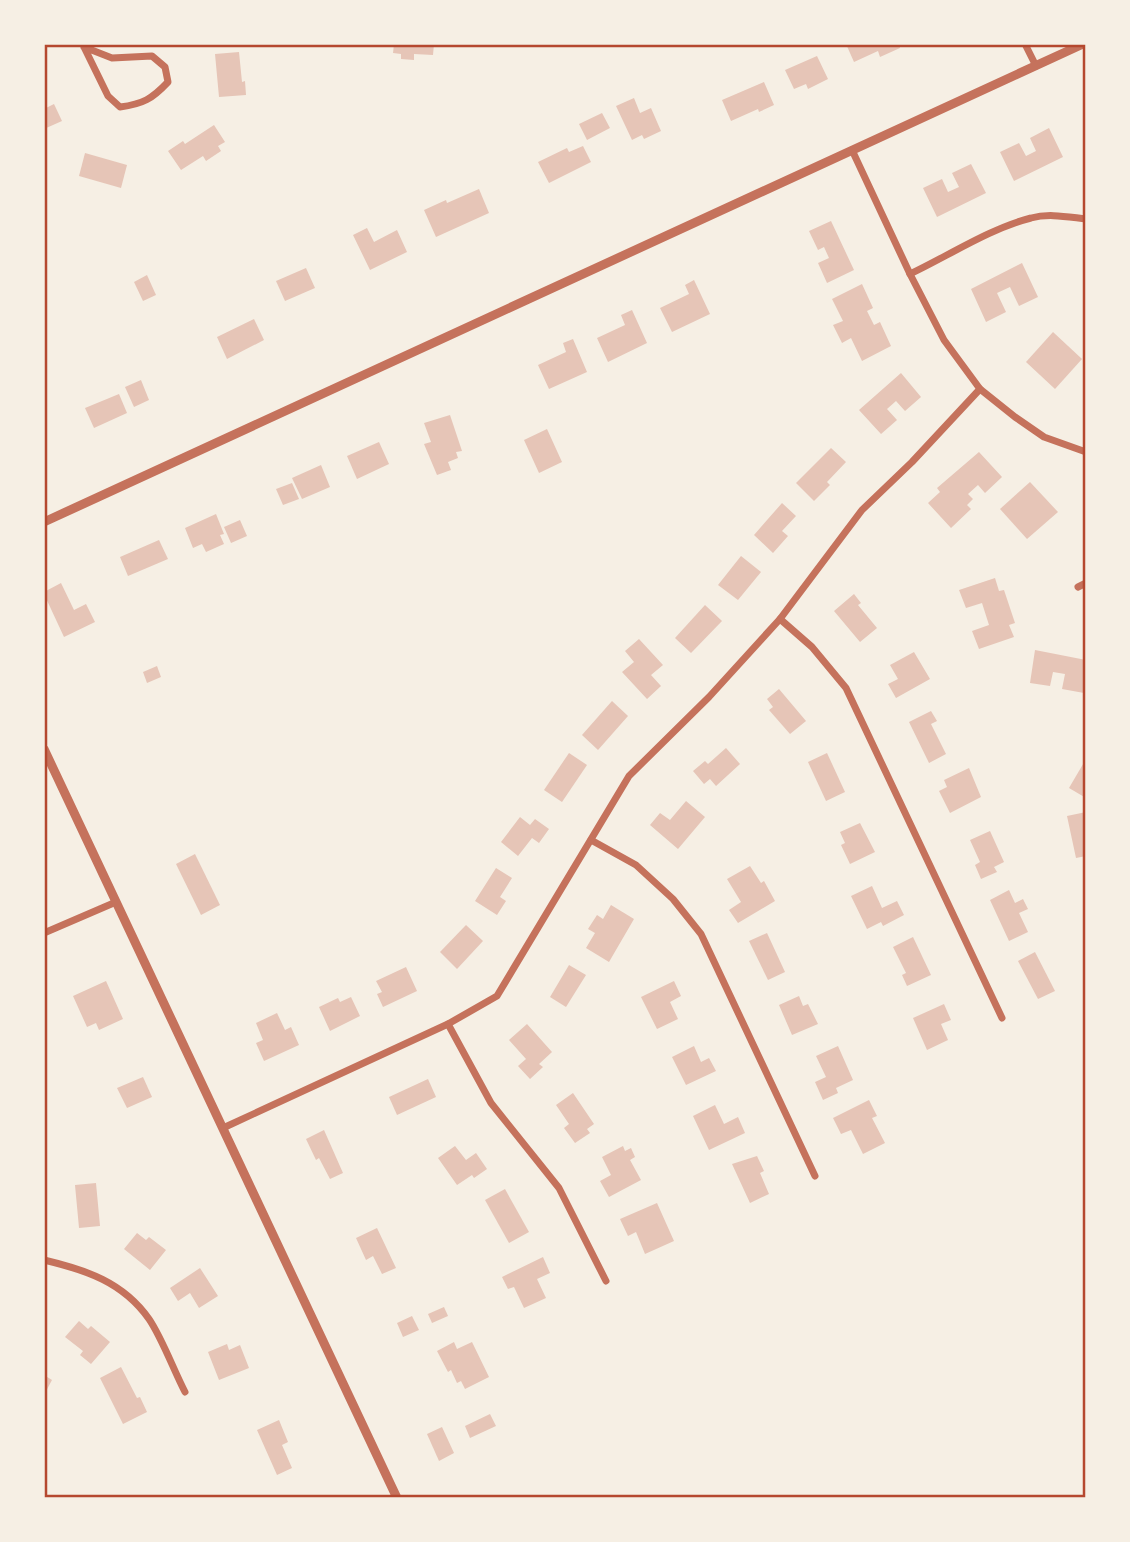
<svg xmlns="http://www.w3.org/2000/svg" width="1130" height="1542" font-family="Commissioner,sans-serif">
	<rect width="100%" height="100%" fill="#f6efe4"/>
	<g fill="#e6c5b7">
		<path d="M394,44H434L433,55L414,54V60L401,59V54L393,53Z"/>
		<path d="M846,44H899L900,48L880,57L878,51L854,62Z"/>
		<path d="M239,52L242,82L245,81L246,95L219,97L215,54Z"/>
		<path d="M817,56L828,79L808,89L806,84L794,89L785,70Z"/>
		<path d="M764,82L774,105L759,112L758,109L731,121L722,100Z"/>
		<path d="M634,98L640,113L651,108L661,131L644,139L642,135L632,140L616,106Z"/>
		<path d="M54,104L62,121L44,129V109Z"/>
		<path d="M602,113L610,128L587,140L579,124Z"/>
		<path d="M214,125L225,142L218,146L221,151L206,161L203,156L181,170L168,151L183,141L185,144Z"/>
		<path d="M1049,128L1063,157L1014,181L1000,152L1019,143L1026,156L1036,151L1030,138Z"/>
		<path d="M583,146L591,162L549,183L538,162L567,148L569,152Z"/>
		<path d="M85,153L127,165L121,188L79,176Z"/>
		<path d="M971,164L986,193L937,217L923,188L942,179L948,192L959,187L952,173Z"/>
		<path d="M479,189L489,213L436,237L424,210L446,200L447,203Z"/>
		<path d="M831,221L854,270L827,283L818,263L829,258L824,247L818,250L809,231Z"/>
		<path d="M367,228L374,242L397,230L407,252L370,270L353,235Z"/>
		<path d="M1022,263L1038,297L1019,306L1010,287L997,293L1006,312L986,322L971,289Z"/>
		<path d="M306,268L315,288L285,301L276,281Z"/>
		<path d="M147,275L156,295L143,301L134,282Z"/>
		<path d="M694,280L710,314L672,332L660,308L689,294L685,285Z"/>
		<path d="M862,284L873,308L867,311L874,325L880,322L891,346L862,361L851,338L842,343L833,325L843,321L832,299Z"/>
		<path d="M632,310L647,343L608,362L597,338L625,325L621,315Z"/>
		<path d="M254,319L264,340L227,359L217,337Z"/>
		<path d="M1053,332L1082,359L1055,389L1026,362Z"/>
		<path d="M573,339L587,372L549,389L538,365L566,352L563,343Z"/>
		<path d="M901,373L921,397L905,411L896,401L887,409L897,420L881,434L859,410Z"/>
		<path d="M141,380L149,400L134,407L125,387Z"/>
		<path d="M119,394L127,413L94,428L85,408Z"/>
		<path d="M450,415L462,451L456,452L458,458L448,462L451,470L437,475L424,444L431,442L424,423Z"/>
		<path d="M547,429L562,462L539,473L524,440Z"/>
		<path d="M379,442L389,464L357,479L347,456Z"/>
		<path d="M831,448L846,462L827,482L830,485L814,501L796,483Z"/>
		<path d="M979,452L1002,477L985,493L978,485L968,494L973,499L967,505L971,509L951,528L928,503L940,492L937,488Z"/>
		<path d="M321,465L330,487L302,499L292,478Z"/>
		<path d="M1030,482L1058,512L1027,539L1000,509Z"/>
		<path d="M292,483L299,499L283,505L276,489Z"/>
		<path d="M782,503L796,516L782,531L788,536L773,553L754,535Z"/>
		<path d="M216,514L224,534L220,535L224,544L206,552L202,544L193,548L185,528Z"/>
		<path d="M240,520L247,536L231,543L224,527Z"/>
		<path d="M159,540L168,559L128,576L120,557Z"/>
		<path d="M741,556L761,572L738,600L718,585Z"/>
		<path d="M995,578L999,591L1004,590L1015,623L1009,625L1014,637L979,649L972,631L989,625L982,603L966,608L959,590Z"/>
		<path d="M61,583L74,610L86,604L95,622L64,637L44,594V592Z"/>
		<path d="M854,594L861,603L858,605L877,628L860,642L834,611Z"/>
		<path d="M705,605L722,621L691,653L675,638Z"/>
		<path d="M639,639L663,665L651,675L661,686L647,699L622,672L634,662L625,651Z"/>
		<path d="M1035,650L1086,660L1084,693L1062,689L1065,674L1053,672L1050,686L1030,683Z"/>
		<path d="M914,652L930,679L896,698L888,684L898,679L890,665Z"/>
		<path d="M157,666L161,677L147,683L143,672Z"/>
		<path d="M779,689L806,721L790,734L769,710L773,707L767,699Z"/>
		<path d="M612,701L628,716L598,750L582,735Z"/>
		<path d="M931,711L937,721L931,724L946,754L929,763L909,722Z"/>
		<path d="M726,748L740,764L716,786L710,779L704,784L693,771L705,761L708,764Z"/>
		<path d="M569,753L587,765L562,802L544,790Z"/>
		<path d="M827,753L845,792L826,801L808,762Z"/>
		<path d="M1086,759V798L1069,788Z"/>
		<path d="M969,768L981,797L950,813L939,791L947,787L944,780Z"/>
		<path d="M686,801L705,817L678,849L650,825L660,813L670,820Z"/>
		<path d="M1086,812V856L1076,858L1067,816Z"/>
		<path d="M520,817L530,825L535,819L549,829L539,843L532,838L518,856L501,842Z"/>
		<path d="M860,823L875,852L850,864L841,845L845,843L840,832Z"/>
		<path d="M990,831L1004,862L994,867L997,872L981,879L975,865L980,862L970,840Z"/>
		<path d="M195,854L220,905L201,915L176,864Z"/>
		<path d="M750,866L761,883L764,881L775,901L738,923L729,910L741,902L727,879Z"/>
		<path d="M496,868L512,878L500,897L506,901L497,915L475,901Z"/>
		<path d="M872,886L882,908L897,901L904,915L883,926L881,922L867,929L851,896Z"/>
		<path d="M1009,890L1015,903L1023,899L1028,909L1019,913L1028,932L1009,941L990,900Z"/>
		<path d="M611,905L634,919L609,962L586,948L595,933L588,929L597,915L603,919Z"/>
		<path d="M466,925L483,941L457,969L440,952Z"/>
		<path d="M767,933L785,972L768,980L749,941Z"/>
		<path d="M913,937L931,975L907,986L902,975L906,973L893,947Z"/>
		<path d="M1035,952L1055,991L1038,999L1018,961Z"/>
		<path d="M569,965L586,975L566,1007L550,997Z"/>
		<path d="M406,967L417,991L383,1007L377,994L382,992L376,981Z"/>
		<path d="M106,981L123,1019L99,1030L96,1023L87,1027L73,996Z"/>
		<path d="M674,981L681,996L670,1002L678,1019L657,1029L641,997Z"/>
		<path d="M799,996L803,1006L808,1004L818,1024L792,1035L779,1005Z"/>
		<path d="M351,997L360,1016L330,1031L319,1007L338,998L340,1002Z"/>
		<path d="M944,1004L951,1020L941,1024L948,1040L927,1050L913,1018Z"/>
		<path d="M277,1013L285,1030L291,1027L299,1045L264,1061L256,1043L263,1040L256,1023Z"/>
		<path d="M527,1024L552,1052L539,1064L543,1067L530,1079L518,1066L526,1059L509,1040Z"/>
		<path d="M694,1046L701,1062L709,1058L716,1071L686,1085L672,1057Z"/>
		<path d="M838,1046L853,1080L836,1088L838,1093L823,1100L815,1082L826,1077L816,1056Z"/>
		<path d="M143,1077L152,1097L127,1108L117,1088Z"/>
		<path d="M428,1079L436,1097L397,1115L389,1097Z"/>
		<path d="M573,1093L594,1124L587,1129L590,1133L575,1143L564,1128L569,1124L556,1105Z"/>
		<path d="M869,1100L877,1116L872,1118L885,1143L863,1154L851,1130L841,1134L833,1118Z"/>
		<path d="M715,1105L724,1124L738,1117L745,1133L709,1150L693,1116Z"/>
		<path d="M324,1130L343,1173L330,1179L319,1158L316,1160L306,1139Z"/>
		<path d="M455,1146L466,1160L476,1153L487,1169L474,1178L472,1175L457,1185L438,1158Z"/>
		<path d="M623,1146L625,1151L631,1148L635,1157L630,1160L641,1180L609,1197L600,1181L611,1175L602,1157Z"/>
		<path d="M757,1156L764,1171L760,1173L769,1194L750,1203L732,1164Z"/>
		<path d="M96,1183L100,1226L79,1228L75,1185Z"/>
		<path d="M505,1189L529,1232L509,1243L485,1200Z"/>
		<path d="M657,1203L674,1241L645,1254L636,1232L628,1236L620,1219Z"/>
		<path d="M377,1228L396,1268L382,1274L373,1256L366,1260L356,1238Z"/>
		<path d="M137,1233L146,1240L149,1237L166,1250L150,1270L124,1249Z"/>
		<path d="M543,1257L550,1273L537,1279L546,1298L524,1308L514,1287L508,1289L502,1277Z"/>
		<path d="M200,1268L218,1296L199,1308L190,1293L178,1301L170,1288Z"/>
		<path d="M444,1307L448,1316L432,1323L428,1314Z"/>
		<path d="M412,1316L419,1330L403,1337L397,1323Z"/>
		<path d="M79,1321L88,1329L91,1326L110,1342L91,1364L80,1355L83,1351L65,1337Z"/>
		<path d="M454,1342L457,1349L472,1342L489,1377L465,1389L461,1381L457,1383L451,1370L448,1372L437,1351Z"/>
		<path d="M227,1344L229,1350L240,1345L249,1368L219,1380L208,1352Z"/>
		<path d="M121,1367L137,1398L140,1397L147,1412L123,1424L100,1378Z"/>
		<path d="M44,1375L52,1380L44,1395Z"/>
		<path d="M490,1414L496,1426L470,1438L465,1426Z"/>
		<path d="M279,1420L288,1442L282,1445L292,1468L277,1475L257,1430Z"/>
		<path d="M442,1427L454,1453L439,1461L427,1434Z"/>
	</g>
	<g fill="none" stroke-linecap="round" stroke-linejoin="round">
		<g stroke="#c5725c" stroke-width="7">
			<path d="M83,44L84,47L108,96L120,107C143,104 152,99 168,82L165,67L152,56L112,58L84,47"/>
			<path d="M1025,44L1036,66"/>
			<path d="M852,150L910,274L944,340L980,389L1015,417L1044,437L1086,452"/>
			<path d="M910,274C948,256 991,228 1031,218C1049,213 1068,217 1086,219"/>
			<path d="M1078,587L1086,583"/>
			<path d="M780,619L812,647L846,688L1002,1018"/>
			<path d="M591,840L636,865L673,899L701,934L815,1176"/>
			<path d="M44,933L116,902"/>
			<path d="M448,1024L491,1103L559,1188L606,1281"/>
			<path d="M223,1128L448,1024L497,996L629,776L709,697L780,619L862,510L912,462L980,389"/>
			<path d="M44,1260C86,1270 123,1282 149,1319C162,1338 174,1371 185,1392"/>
		</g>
		<g stroke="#c5725c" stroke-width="9">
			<path d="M44,522L1083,44"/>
			<path d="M44,749L397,1498"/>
		</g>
	</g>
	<rect width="1130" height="1542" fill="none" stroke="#f6efe4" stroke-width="91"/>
	<rect x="46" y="46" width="1038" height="1450" fill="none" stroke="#b5482f" stroke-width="2.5"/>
</svg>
